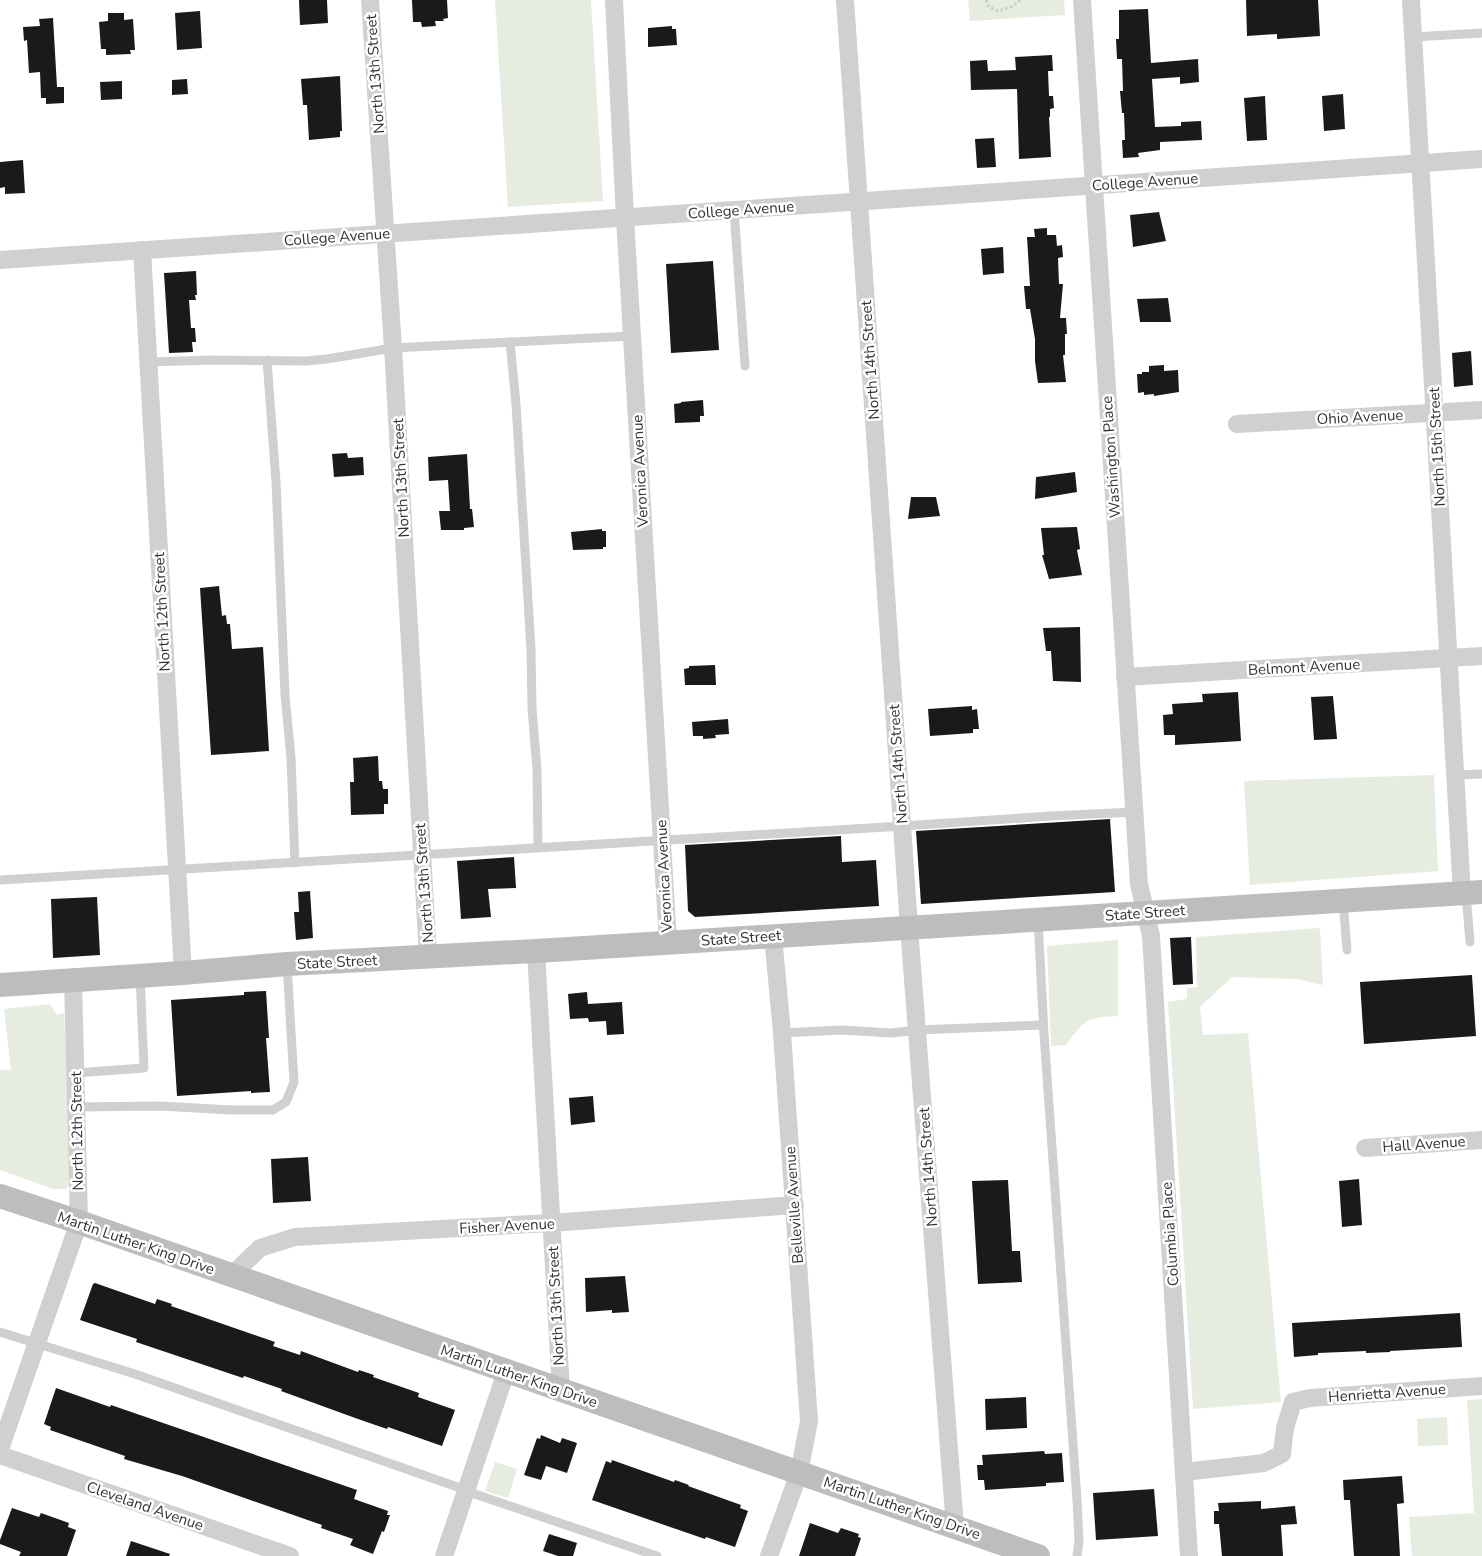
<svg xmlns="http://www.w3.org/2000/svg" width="1482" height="1556" font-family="'Nunito Sans',sans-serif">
	<rect width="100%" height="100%" fill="#fff"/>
	<g fill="#e6ecdf">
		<path d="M495,0H591L603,201L508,207Z"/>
		<path d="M968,0H1064L1065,15L970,21Z"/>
		<path d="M1434,775L1438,871L1250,885L1244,781Z"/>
		<path d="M1320,928L1323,985L1298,979L1232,977L1200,1007L1203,1035L1248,1033L1281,1402L1193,1409L1168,1002L1187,999V988L1197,987L1196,937Z"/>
		<path d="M1118,940V1016C1087,1017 1084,1020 1066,1045L1051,1046L1047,946Z"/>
		<path d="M50,1004L57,1015L64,1013L73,1180L66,1189H53L0,1170V1070H11L4,1009Z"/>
		<path d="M1482,1399V1556H1412L1409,1517L1474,1513L1467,1400Z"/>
		<path d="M1447,1417L1448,1445L1418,1446L1417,1419Z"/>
		<path d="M495,1462L517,1469L508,1498L485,1491Z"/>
	</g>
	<g fill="#1a1a1a">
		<path d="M299,0H327L328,23L300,25Z"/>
		<path d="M412,0H447L448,18L443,19L444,21H435L436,26L422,27L421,22H413Z"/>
		<path d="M1246,0H1318L1320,36L1277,39V34L1247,36Z"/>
		<path d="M1148,9L1151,63L1198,59L1199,82L1180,84V77L1152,79L1155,127L1181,126V122L1201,121L1202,140L1160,142V150L1138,153L1139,157L1123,158L1122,140H1125L1124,113H1122L1120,91H1123L1122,59H1117L1116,39H1119V10Z"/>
		<path d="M200,11L202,48L177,50L175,13Z"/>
		<path d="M108,13H124V20L133,19L135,50H130L131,54L106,55V49H101L99,22L108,21Z"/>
		<path d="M53,18L57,87H64V103L46,104V98H41L40,72L29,73L27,40L24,41L23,27L40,26L39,19Z"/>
		<path d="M672,26V29H676L677,45L648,47V28Z"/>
		<path d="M1052,55L1053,71H1048L1049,96H1053L1054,108L1050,109V117H1049L1051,157L1019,159L1017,89L971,90L970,61L987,60L988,71L1016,70L1015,57Z"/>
		<path d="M340,76L342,131H340V137L309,140L307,105H303L301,79Z"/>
		<path d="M187,79L188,94L172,95V80Z"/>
		<path d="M122,81V99L101,100L100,82Z"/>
		<path d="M1343,94L1345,129L1324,131L1322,96Z"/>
		<path d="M1265,96L1267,140L1247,141L1244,98Z"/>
		<path d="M994,138L996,167L977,168L975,139Z"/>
		<path d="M23,160L25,193L5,194V187L0,188V162Z"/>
		<path d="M1159,212L1166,241L1133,247L1130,215Z"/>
		<path d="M1047,228V235H1056L1057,246L1062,245L1063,257L1058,258L1059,284H1063L1060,318H1066L1067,334H1065V355H1063L1066,382L1038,383L1035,361V339L1030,309H1026L1024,286H1030L1027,237H1035L1034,229Z"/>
		<path d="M1003,247L1004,273L983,275L981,249Z"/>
		<path d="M713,261L719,350L671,353L666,264Z"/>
		<path d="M196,271L197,295H195L196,300H189L191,328H195L196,342H192L193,352L169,353L164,273Z"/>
		<path d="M1168,298L1171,322H1140L1137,299Z"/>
		<path d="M1471,351L1473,385L1454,387L1452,353Z"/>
		<path d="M1164,365V371L1178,370L1179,392L1154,396V394L1144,395V392L1138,393L1137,374H1142V372H1149V366Z"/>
		<path d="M703,400L704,416H700V422L675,423L674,404L681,403V402Z"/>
		<path d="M347,453L348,458L363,457L364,475L334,477L332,454Z"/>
		<path d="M467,454L470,509H472L474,527L464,528V530H441L439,511H450L448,480L429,481L428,457Z"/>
		<path d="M1075,472L1077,492L1035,499L1036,477Z"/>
		<path d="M911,497H936L940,516L908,519Z"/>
		<path d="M1077,527L1080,549L1077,550L1082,575L1049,579L1042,555H1044L1041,528Z"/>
		<path d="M602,529V531H606V547H603V549L573,550L571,532Z"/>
		<path d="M219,586L222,616L226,615L227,624H230L232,649L263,647L269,751L211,755L200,588Z"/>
		<path d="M1080,627L1081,682L1053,681L1051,651H1046L1043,628Z"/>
		<path d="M715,665L716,685H685L684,669L689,668V666Z"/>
		<path d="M1238,692L1241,741L1175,745V735H1164L1163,715L1173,714L1172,704L1203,702L1202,694Z"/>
		<path d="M1333,696L1337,739L1314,740L1311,697Z"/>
		<path d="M972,706V710L977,709L979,729H973V733L930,736L928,709Z"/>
		<path d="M728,719L729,734L715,735L716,738L703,739V736H693L692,722Z"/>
		<path d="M378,756L379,781H382L383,789H388V804H384V814L351,815L350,782H354L353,758Z"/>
		<path d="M1110,819L1115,892L921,904L916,831Z"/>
		<path d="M841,836L842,862L876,860L879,906L695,917L688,911L685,845Z"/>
		<path d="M514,857L516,888L488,889L491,917L461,919L457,861Z"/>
		<path d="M310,891L313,938L296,940L294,912H299L298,892Z"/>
		<path d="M97,897L100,955L53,958L51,899Z"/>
		<path d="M1191,937L1193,984L1173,985L1170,938Z"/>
		<path d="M1472,975L1476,1036L1364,1044L1360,982Z"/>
		<path d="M266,991L269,1038H266L270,1092L251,1093V1091L177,1096L171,1000L244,995V992Z"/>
		<path d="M587,992L588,1004L622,1002L624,1034L607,1035L606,1021L589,1022L588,1018L570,1019L568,994Z"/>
		<path d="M593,1096L595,1122L571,1125L569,1098Z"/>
		<path d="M308,1157L311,1201L273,1203L271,1159Z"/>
		<path d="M1359,1179L1362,1225L1342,1227L1339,1181Z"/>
		<path d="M1008,1180L1012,1251H1020L1022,1282L978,1284L972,1181Z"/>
		<path d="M625,1276L629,1312L612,1313V1310L586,1312L585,1278Z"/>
		<path d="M95,1283L155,1304L157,1299L172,1304L171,1306L275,1342L273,1346L300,1355L301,1351L358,1372L359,1370L374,1375L373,1377L419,1393L418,1397L455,1410L442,1446L388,1427L387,1429L358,1419L281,1391L282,1389L244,1376L243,1378L222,1371L136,1342L137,1339L80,1320L93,1284Z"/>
		<path d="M1460,1313L1462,1347L1390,1351V1352L1366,1353V1351L1318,1353V1355L1294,1357L1292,1323Z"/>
		<path d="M56,1388L110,1407L111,1405L140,1415L357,1490L354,1499L388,1511L387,1515H390L384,1532L382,1531L373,1554L350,1545L353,1539L321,1528L322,1525L182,1476L124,1459L125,1456L50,1430L51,1427L44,1424Z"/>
		<path d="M1026,1397L1027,1428L986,1430L985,1399Z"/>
		<path d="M541,1435L560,1443L562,1438L577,1443L567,1473L546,1466L541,1480L524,1475L537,1438L540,1439Z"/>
		<path d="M1044,1451L1045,1454L1062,1453L1064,1482L1046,1483V1486L985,1490L984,1480H978L977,1465H983L982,1455Z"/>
		<path d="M612,1460L674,1482L675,1480L689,1485L688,1486L741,1505L740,1508L748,1511L735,1547L706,1537L705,1539L592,1500L606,1461L611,1463Z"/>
		<path d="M1402,1476L1404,1503L1397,1504L1400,1556H1354L1350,1500H1344L1343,1480Z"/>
		<path d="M1154,1489L1158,1536L1096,1540L1093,1493Z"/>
		<path d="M1261,1501V1509L1295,1506L1297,1524L1281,1525L1283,1556H1222L1219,1524H1214V1511H1219L1218,1503Z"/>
		<path d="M12,1508L39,1517L41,1513L69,1523L68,1527L76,1530L67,1556H19L21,1552L0,1544V1540Z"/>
		<path d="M810,1523L838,1533L841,1528L859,1534L858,1537L861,1538L855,1556H799Z"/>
		<path d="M549,1534L577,1543L573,1556H558L543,1551Z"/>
		<path d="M131,1541L170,1554L169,1556H126Z"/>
	</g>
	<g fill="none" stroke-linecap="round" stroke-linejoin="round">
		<path stroke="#cdcdcd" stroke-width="3" stroke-dasharray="2.5 2.5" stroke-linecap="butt" d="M986,0L989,7L998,11L1011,7L1021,0"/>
		<g stroke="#d0d0d0" stroke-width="9">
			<path d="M1413,37L1482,33"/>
			<path d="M734,210L745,366"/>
			<path d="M510,342L516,404L531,649L532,708L537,770L538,848"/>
			<path d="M267,360L276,482L285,695L291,758L295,863"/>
			<path d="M148,362L212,360L306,361L327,359L393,348L632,336"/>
			<path d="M1455,775L1482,774"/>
			<path d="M0,880L903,826L1051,816L1134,812"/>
			<path d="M1466,894L1470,942"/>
			<path d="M1343,901L1347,950"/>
			<path d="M1038,920L1044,1034L1077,1500L1079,1541L1077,1556"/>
			<path d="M782,1033L842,1030L891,1033L918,1030L1043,1025"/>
			<path d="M75,1073L144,1068L140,976"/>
			<path d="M76,1107L159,1106L232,1110H273L286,1102L294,1082L287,964"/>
			<path d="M0,1332L135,1374L466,1490"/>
			<path d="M466,1491L657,1556"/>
		</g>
		<g stroke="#d0d0d0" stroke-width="18">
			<path d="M370,0L393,348L428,957"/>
			<path d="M614,0L625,218L668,943"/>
			<path d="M845,0L909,927L955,1527"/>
			<path d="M1082,0L1139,884L1151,936L1189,1556"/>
			<path d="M1411,0L1462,894"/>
			<path d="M142,250L183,973"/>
			<path d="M0,260L1482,159"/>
			<path d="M1237,424L1482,410"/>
			<path d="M1125,677L1482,656"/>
			<path d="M536,951L561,1391"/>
			<path d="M1365,1148L1482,1140"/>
			<path d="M231,1276L260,1248L295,1237L551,1223L795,1205"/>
			<path d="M0,1449L79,1222L73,980"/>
			<path d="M0,1455L290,1556"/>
			<path d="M1184,1472L1264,1463L1282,1454L1285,1428L1293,1402L1310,1398L1482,1386"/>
			<path d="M444,1556L506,1372"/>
			<path d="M769,1556L799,1473L809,1421L782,1033L773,936"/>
		</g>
		<g stroke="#bdbdbd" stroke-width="24">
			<path d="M0,985L183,973L287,964L536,951L1482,892"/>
			<path d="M0,1196L79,1222L1038,1556"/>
		</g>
	</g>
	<g text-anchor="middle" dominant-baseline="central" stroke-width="5" stroke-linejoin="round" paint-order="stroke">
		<g font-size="15" fill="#333" stroke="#fff">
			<text transform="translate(375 74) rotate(-94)">North 13th Street</text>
			<text transform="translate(1145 182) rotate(-4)">College Avenue</text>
			<text transform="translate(741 210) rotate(-4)">College Avenue</text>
			<text transform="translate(337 237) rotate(-4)">College Avenue</text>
			<text transform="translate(870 360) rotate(-94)">North 14th Street</text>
			<text transform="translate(1360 417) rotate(-3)">Ohio Avenue</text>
			<text transform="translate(1437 447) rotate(-93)">North 15th Street</text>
			<text transform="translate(1111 457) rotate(-94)">Washington Place</text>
			<text transform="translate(640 471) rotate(-93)">Veronica Avenue</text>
			<text transform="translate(401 478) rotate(-93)">North 13th Street</text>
			<text transform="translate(162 612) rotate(-93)">North 12th Street</text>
			<text transform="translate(1304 667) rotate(-3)">Belmont Avenue</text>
			<text transform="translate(898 764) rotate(-94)">North 14th Street</text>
			<text transform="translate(664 876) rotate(-93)">Veronica Avenue</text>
			<text transform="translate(424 883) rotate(-94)">North 13th Street</text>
			<text transform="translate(1145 913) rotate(-4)">State Street</text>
			<text transform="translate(741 938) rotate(-4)">State Street</text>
			<text transform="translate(337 962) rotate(-3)">State Street</text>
			<text transform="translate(77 1131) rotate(-91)">North 12th Street</text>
			<text transform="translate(1424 1144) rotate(-4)">Hall Avenue</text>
			<text transform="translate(928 1167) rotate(-94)">North 14th Street</text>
			<text transform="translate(794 1205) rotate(-94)">Belleville Avenue</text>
			<text transform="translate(507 1226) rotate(-3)">Fisher Avenue</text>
			<text transform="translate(1170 1234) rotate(-94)">Columbia Place</text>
			<text transform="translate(136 1243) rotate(19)">Martin Luther King Drive</text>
			<text transform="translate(556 1306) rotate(-93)">North 13th Street</text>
			<text transform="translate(519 1376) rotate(19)">Martin Luther King Drive</text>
			<text transform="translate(1387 1393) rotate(-4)">Henrietta Avenue</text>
			<text transform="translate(145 1506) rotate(19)">Cleveland Avenue</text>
			<text transform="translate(902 1508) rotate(19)">Martin Luther King Drive</text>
		</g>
	</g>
</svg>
